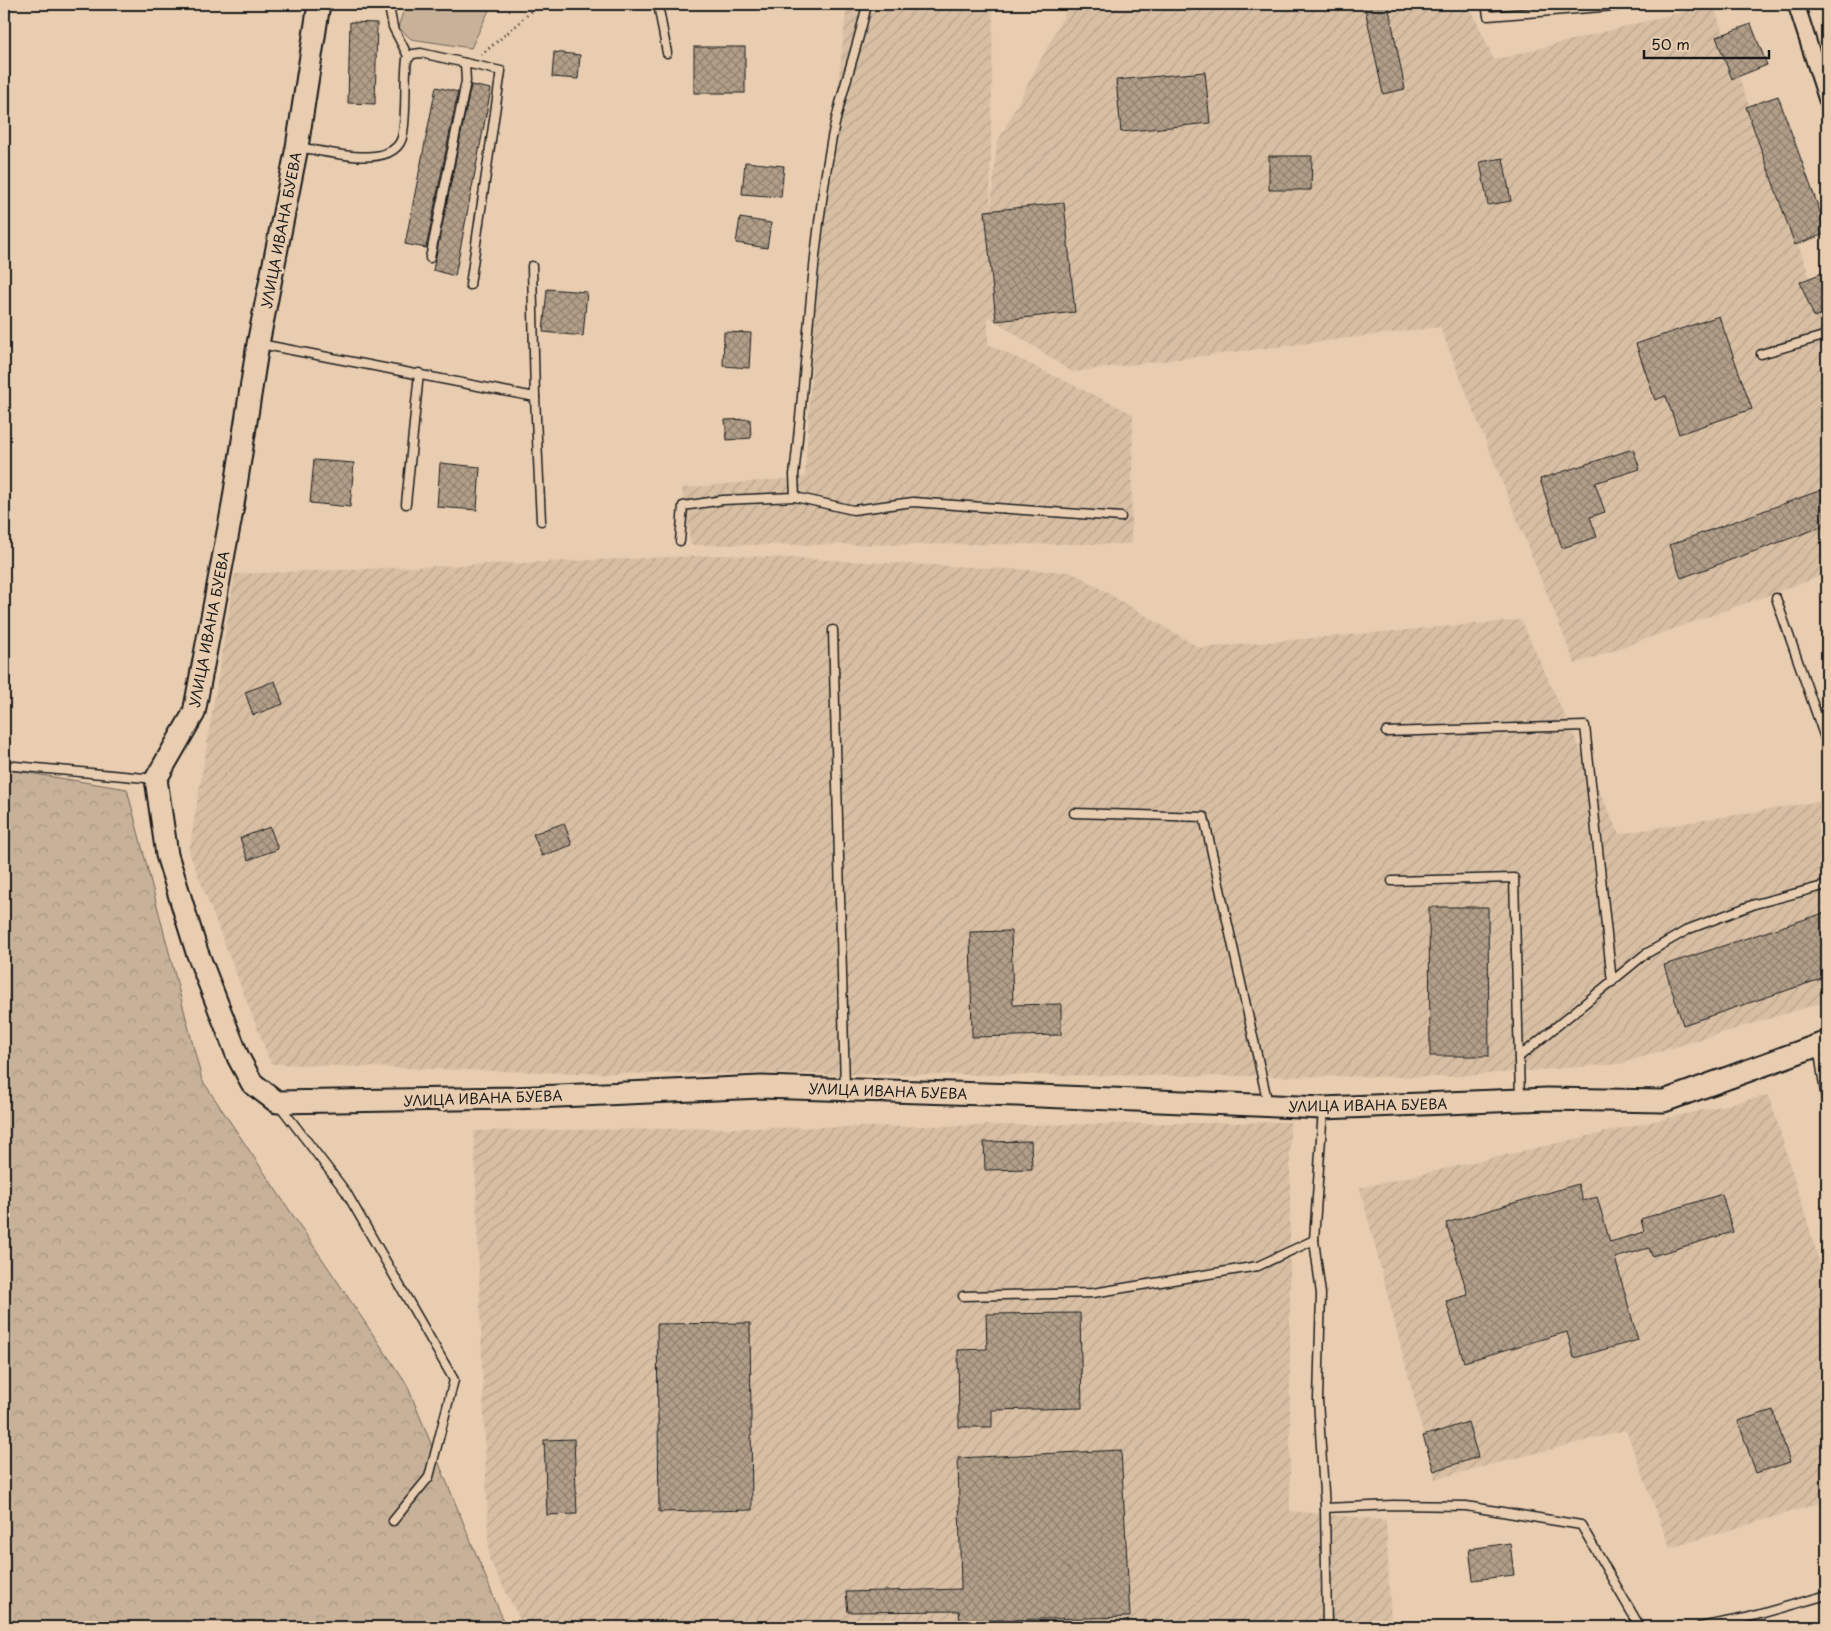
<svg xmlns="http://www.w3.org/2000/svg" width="1831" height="1631" font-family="'Playpen Sans',sans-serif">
	<defs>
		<pattern id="industrial-furrows" width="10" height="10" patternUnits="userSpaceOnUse" patternTransform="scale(1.25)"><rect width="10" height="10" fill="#d8bfa4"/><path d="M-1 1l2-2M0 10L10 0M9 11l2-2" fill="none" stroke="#b9a48d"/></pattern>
		<pattern id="forest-crowns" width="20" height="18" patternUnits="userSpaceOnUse" patternTransform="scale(1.25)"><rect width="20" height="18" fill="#c7b198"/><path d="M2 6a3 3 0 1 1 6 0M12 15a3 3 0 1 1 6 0" fill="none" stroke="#aa9882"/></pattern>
		<pattern id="building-cross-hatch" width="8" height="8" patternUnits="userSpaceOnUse" patternTransform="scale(1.25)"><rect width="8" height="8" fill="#b29f89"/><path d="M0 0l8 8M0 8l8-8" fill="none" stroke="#90816f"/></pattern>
	</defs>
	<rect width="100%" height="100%" fill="#e8cdb0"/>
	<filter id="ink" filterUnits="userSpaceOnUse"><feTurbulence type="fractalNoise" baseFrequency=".02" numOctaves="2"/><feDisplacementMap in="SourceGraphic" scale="10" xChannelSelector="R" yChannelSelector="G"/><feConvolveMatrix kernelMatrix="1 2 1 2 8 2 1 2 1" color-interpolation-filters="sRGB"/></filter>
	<g filter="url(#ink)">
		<g fill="url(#industrial-furrows)">
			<path d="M847,4H993L990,217L997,143L1070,4H1469L1494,60L1713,4L1827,326V574L1575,664L1440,327L1072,372L988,316V344L1133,414L1131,544L691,545L682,488L805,477L816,291Z"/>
			<path d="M724,555L1072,572L1200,648L1521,620L1619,834L1827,800V1001L1619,1064L1448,1077L569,1073L271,1064L189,852L235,574Z"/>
			<path d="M1769,1095L1827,1287V1501L1670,1548L1626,1430L1435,1479L1360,1188Z"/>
			<path d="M1290,1122V1511L1386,1520L1391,1627H524L489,1559L474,1131Z"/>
		</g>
		<path fill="#c7b198" stroke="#72665a" d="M406,4H492L471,48L411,39L398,27Z"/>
		<path fill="url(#forest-crowns)" stroke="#72665a" d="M4,769L127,789L202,1080L407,1385L506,1627H4Z"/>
		<g fill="url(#building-cross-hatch)" stroke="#1c1c1c">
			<path d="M1364,4H1388L1405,89L1383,94Z"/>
			<path d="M350,22L377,23L375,104L348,103Z"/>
			<path d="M1751,24L1767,65L1732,79L1716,37Z"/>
			<rect x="694" y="47" width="51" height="46"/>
			<path d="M554,52L580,55L578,79L552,77Z"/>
			<path d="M1205,72L1210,123L1121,132L1116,80Z"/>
			<path d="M471,85L491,89L455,276L433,270Z"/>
			<path d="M436,87L458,92L426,248L405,244Z"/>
			<path d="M1778,96L1827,231V233L1795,245L1746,107Z"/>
			<path d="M1269,156H1312L1311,190H1269Z"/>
			<path d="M1503,158L1511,201L1488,205L1480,162Z"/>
			<path d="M745,162L784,166L781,197L742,194Z"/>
			<path d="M1064,203L1075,312L996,321L985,211Z"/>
			<path d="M740,218L771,223L767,248L736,243Z"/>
			<path d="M1827,271V312L1814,317L1800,282Z"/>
			<path d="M547,289L587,292L583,336L543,332Z"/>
			<path d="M1719,316L1752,409L1679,434L1666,396L1655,400L1636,344Z"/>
			<path d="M724,332L751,333L749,368L723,366Z"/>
			<path d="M750,419L751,438L727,440L725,420Z"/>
			<path d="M1633,449L1640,469L1595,483L1605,512L1590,517L1597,537L1562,548L1540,479Z"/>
			<path d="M314,460L354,463L350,507L310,503Z"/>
			<path d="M440,463L480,467L477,510L437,507Z"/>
			<path d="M1827,488V525L1681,578L1669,545Z"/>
			<path d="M275,681L283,704L253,715L245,692Z"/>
			<path d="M564,823L572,845L542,856L533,834Z"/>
			<path d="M270,827L278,849L248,860L240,838Z"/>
			<path d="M1429,907H1488L1489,1056H1430Z"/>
			<path d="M1827,912V977L1683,1025L1664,965Z"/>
			<path d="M1011,931L1013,1005L1061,1004V1035L972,1037L970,932Z"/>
			<path d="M1031,1141L1032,1169L985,1170L984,1142Z"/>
			<path d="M1578,1184L1583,1201L1597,1197L1610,1242L1644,1232L1641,1219L1722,1194L1733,1232L1652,1256L1649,1248L1615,1258L1638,1340L1574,1358L1567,1332L1464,1362L1446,1301L1468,1295L1446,1223Z"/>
			<path d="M1080,1313L1082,1408L992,1410V1427H959L958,1350L987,1349L986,1314Z"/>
			<path d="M750,1323L752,1510L659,1512L657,1324Z"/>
			<path d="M1773,1410L1790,1462L1756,1473L1738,1421Z"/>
			<path d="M1468,1422L1478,1457L1434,1471L1423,1436Z"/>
			<path d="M574,1439L577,1514L547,1515L544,1440Z"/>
			<path d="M1121,1450L1130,1617L960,1621L959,1611L848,1612L846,1592L961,1589L958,1458Z"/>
			<path d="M1510,1543L1514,1575L1473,1580L1469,1549Z"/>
		</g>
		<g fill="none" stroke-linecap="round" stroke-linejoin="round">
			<defs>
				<g id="lane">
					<path d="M658,4L667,53"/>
					<path d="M1486,4L1488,16L1639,4"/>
					<path d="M389,7L393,27L409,58"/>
					<path d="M299,147C324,151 398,173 403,133C407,108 404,83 407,59L413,54L421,53L501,71L470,285"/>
					<path d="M430,258L462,102L466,81L465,63"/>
					<path d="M260,344L535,397L532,266"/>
					<path d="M1761,354L1827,335"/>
					<path d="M535,397L541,521"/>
					<path d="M795,497L853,510L913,502L1121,517"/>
					<path d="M406,504L419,373"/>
					<path d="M680,541L683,506L723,500L795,497L794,475C807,365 811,253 831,143C839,97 857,51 867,4"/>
					<path d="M1776,598L1827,744"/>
					<path d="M833,630L845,1088"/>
					<path d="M1386,732L1585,726L1612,982"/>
					<path d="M4,765L156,779"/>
					<path d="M1074,813L1204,817L1268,1104"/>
					<path d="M1392,881L1514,878L1520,1098"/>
					<path d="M1818,1046L1827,1106"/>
					<path d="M1519,1057L1644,955L1689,929L1755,904L1827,885"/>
					<path d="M280,1106L346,1192L454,1380L429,1477L393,1521"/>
					<path d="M1314,1240L1321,1294L1318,1400L1325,1508L1327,1627"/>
					<path d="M963,1296L1093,1293L1258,1266L1314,1240L1323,1109"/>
					<path d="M1325,1508L1393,1505L1466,1506L1581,1525L1640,1627"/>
					<path d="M1700,1627L1746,1618L1827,1595"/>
				</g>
				<path id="street" d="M1796,4L1827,100"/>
				<path id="secondary" d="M319,4L297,147L258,344L232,511L194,713L156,779L167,855L197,952L238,1057L252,1083L277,1102L514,1098L761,1087L1016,1095L1323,1108L1547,1099L1664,1101L1827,1042"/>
			</defs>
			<use href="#lane" stroke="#1c1c1c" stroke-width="11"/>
			<use href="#street" stroke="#1c1c1c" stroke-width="19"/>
			<use href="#secondary" stroke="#1c1c1c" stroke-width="25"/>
			<path stroke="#1c1c1c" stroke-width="3" stroke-dasharray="1 4" stroke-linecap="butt" d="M481,55L518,24L538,4"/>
			<use href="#lane" stroke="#e8cdb0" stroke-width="8"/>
			<use href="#street" stroke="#e8cdb0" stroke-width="15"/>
			<use href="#secondary" stroke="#e8cdb0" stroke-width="21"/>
		</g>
	</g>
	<g text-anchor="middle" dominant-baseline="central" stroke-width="5" stroke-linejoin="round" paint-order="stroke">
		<g font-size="14" fill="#1c1c1c" stroke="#e8cdb0">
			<text transform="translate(281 230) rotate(-79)">УЛИЦА ИВАНА БУЕВА</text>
			<text transform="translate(209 629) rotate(-79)">УЛИЦА ИВАНА БУЕВА</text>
			<text transform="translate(888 1091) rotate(2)">УЛИЦА ИВАНА БУЕВА</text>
			<text transform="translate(483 1098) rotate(-2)">УЛИЦА ИВАНА БУЕВА</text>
			<text transform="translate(1368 1105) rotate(-1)">УЛИЦА ИВАНА БУЕВА</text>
		</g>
	</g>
	<rect width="1831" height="1631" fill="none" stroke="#e8cdb0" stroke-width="20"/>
	<rect x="10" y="10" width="1811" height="1611" fill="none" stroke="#1c1c1c" stroke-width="2" filter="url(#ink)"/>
	<path d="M1644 50v8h125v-8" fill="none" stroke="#1c1c1c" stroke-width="2.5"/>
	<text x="1651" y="50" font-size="15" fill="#1c1c1c" stroke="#e8cdb0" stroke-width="4" paint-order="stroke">50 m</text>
</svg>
